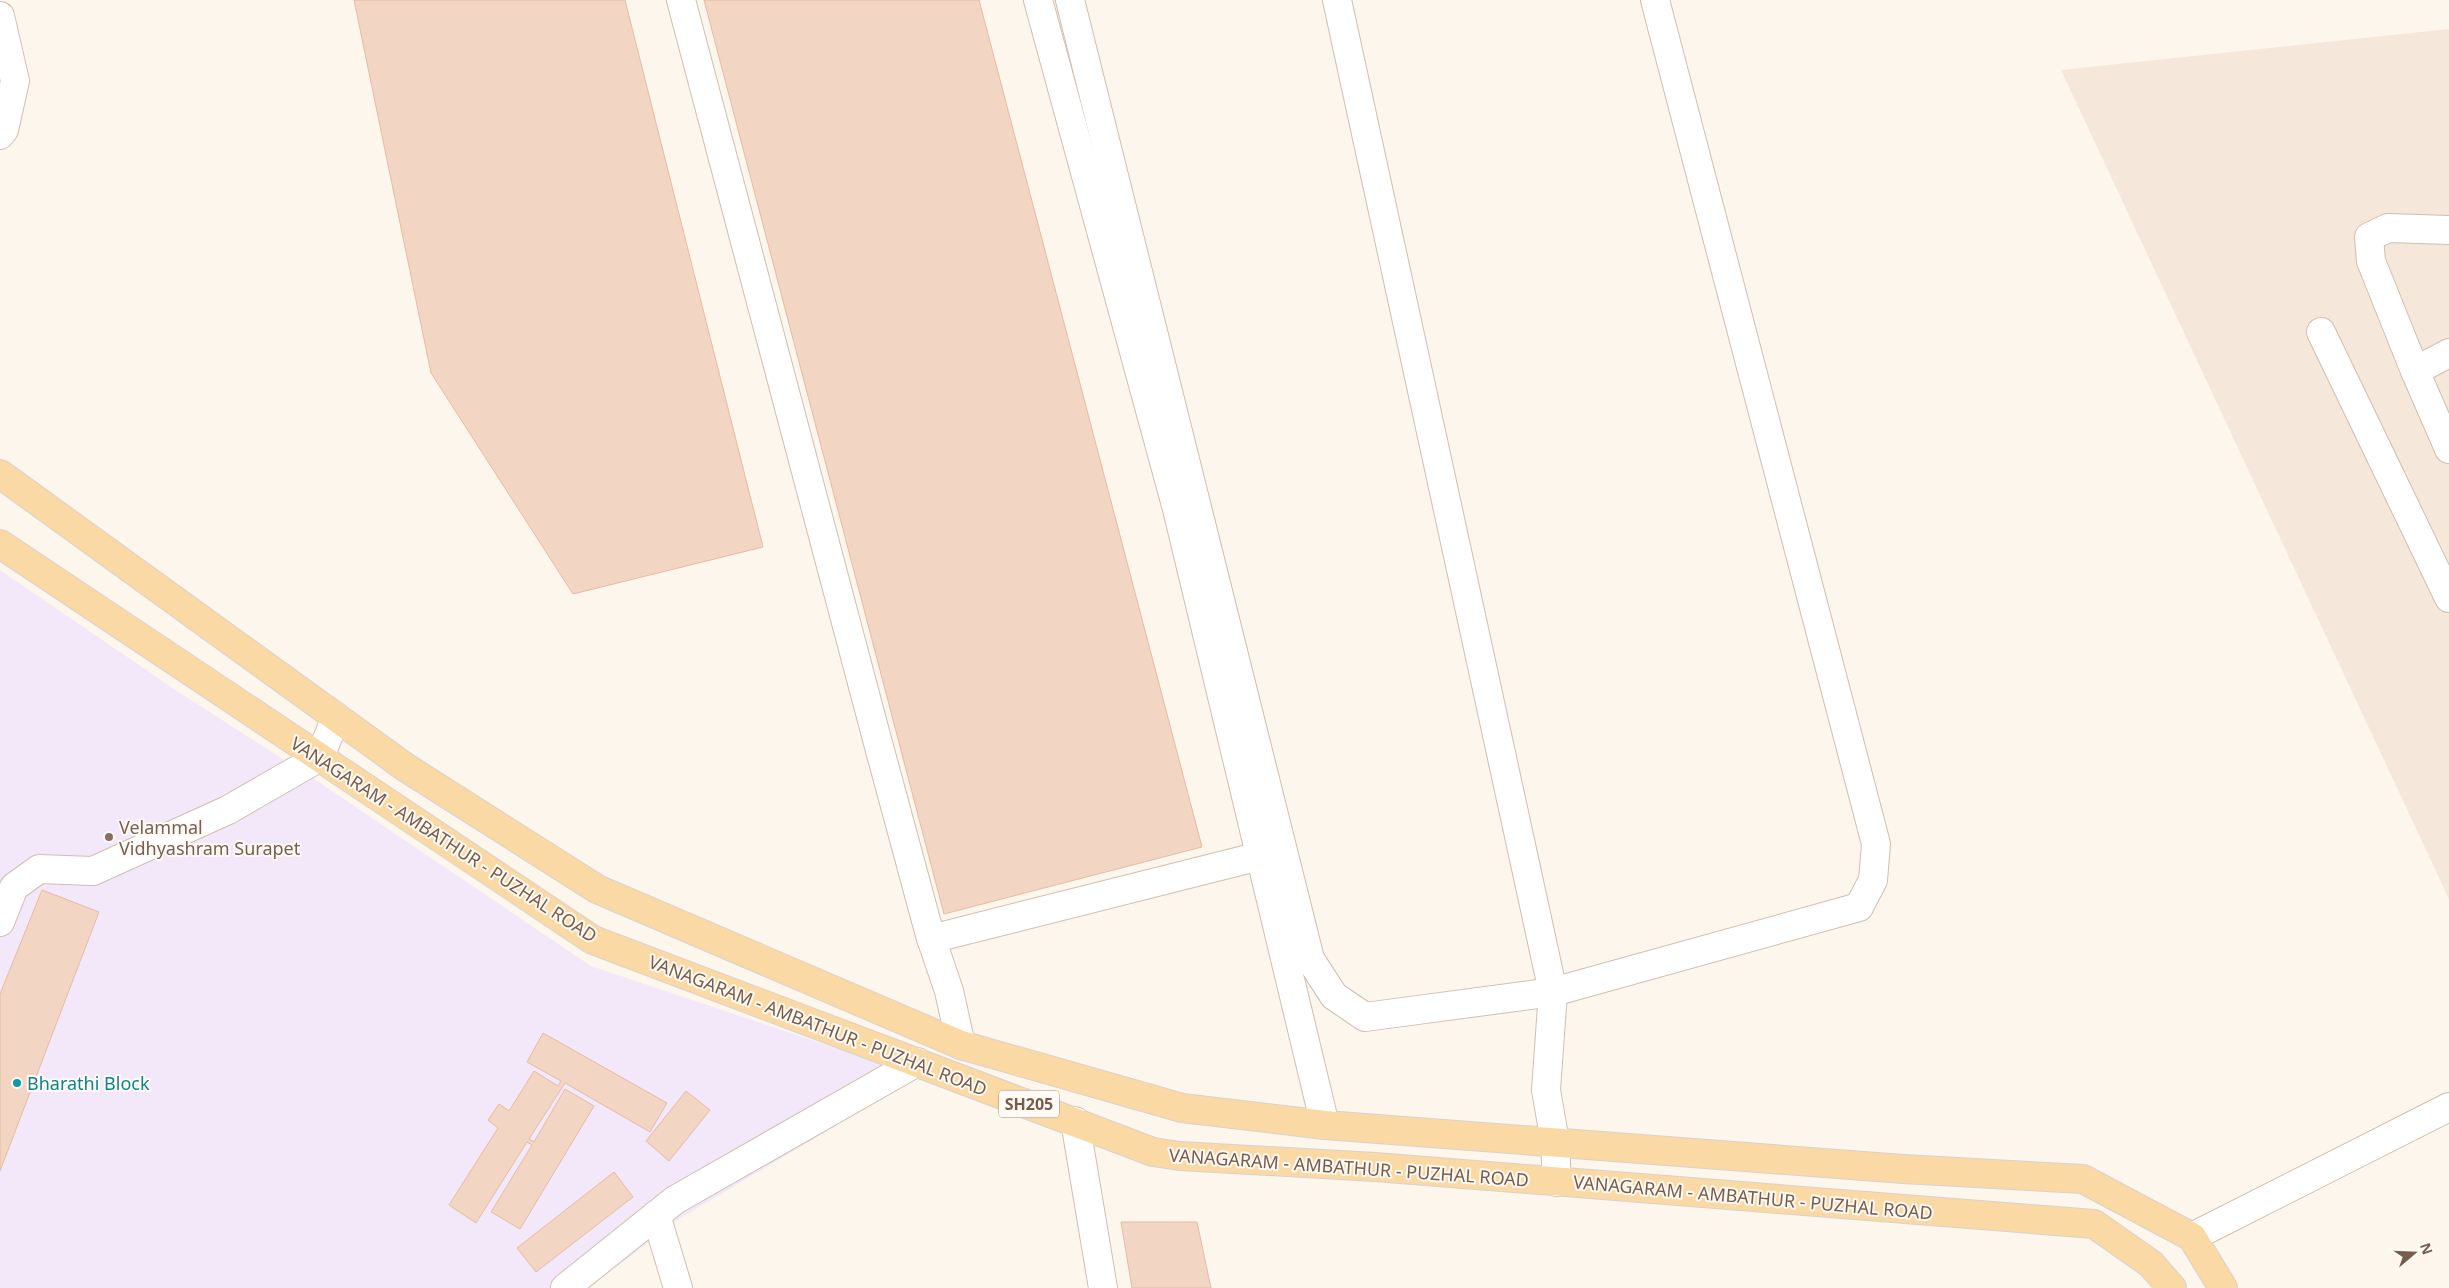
<svg xmlns="http://www.w3.org/2000/svg" width="2449" height="1288" font-family="'Noto Sans',sans-serif">
	<rect width="100%" height="100%" fill="#fdf6ec"/>
	<path fill="#f5e8da" d="M2449,29V899L2061,70Z"/>
	<path fill="#f3e8fa" d="M0,570L177,691L317,781L591,966L919,1076L676,1221L589,1288H0Z"/>
	<g fill="#f3d5c3" stroke="#e6bba3">
		<path d="M354,0H625L763,547L573,594L431,373Z"/>
		<path d="M704,0H979L1202,847L944,914Z"/>
		<path d="M42,890L99,912L0,1171V994Z"/>
		<path d="M543,1033L667,1103L650,1132L565,1083L529,1139L534,1142L565,1089L594,1106L520,1229L491,1212L532,1145L527,1142L476,1223L449,1205L498,1128L488,1120L499,1104L509,1111L534,1071L558,1086L561,1081L527,1062Z"/>
		<path d="M686,1091L710,1110L669,1161L646,1141Z"/>
		<path d="M614,1172L633,1197L536,1272L517,1248Z"/>
		<path d="M1121,1222H1197L1211,1288H1132Z"/>
	</g>
	<g fill="none" stroke-linecap="round" stroke-linejoin="round">
		<defs>
			<g id="minor">
				<path d="M681,0L878,743L930,935L949,991L961,1045"/>
				<path d="M1038,0L1177,509L1325,1125"/>
				<path d="M1070,0L1310,959L1334,996L1365,1017L1553,992L1859,907L1873,880L1876,844L1655,0"/>
				<path d="M1337,0L1553,992L1546,1090L1555,1142L1557,1182"/>
				<path d="M0,16L15,81L4,130L0,135"/>
				<path d="M2449,230L2388,228L2369,237L2371,261L2415,371L2449,449"/>
				<path d="M2321,332L2449,598"/>
				<path d="M2415,371L2449,353"/>
				<path d="M0,922L14,887L39,869L93,871L228,810L320,757L336,717"/>
				<path d="M931,939L1260,856"/>
				<path d="M1075,1121L1103,1288"/>
				<path d="M656,1215L678,1288"/>
				<path d="M2192,1237L2449,1107"/>
				<path d="M565,1288L675,1200L917,1062"/>
			</g>
			<g id="major">
				<path d="M0,474L405,767L597,889L961,1045L1182,1108L1325,1125L1903,1169L2083,1179L2192,1237L2223,1288"/>
				<path d="M0,544L593,940L1153,1152L1180,1156L1375,1167L2094,1224L2151,1264L2172,1288"/>
			</g>
		</defs>
		<use href="#minor" stroke="#d1beb0" stroke-width="30"/>
		<use href="#major" stroke="#dad1cd" stroke-width="30"/>
		<use href="#minor" stroke="#fff" stroke-width="28"/>
		<use href="#major" stroke="#fbd9a5" stroke-width="28"/>
	</g>
	<circle fill="#8d6e63" stroke="#fffaf3" stroke-width="2" cx="109" cy="837" r="5"/>
	<circle fill="#0f9aa8" stroke="#fffaf3" stroke-width="2" cx="17" cy="1083" r="5"/>
	<g text-anchor="middle" dominant-baseline="central" stroke-width="4" stroke-linejoin="round" paint-order="stroke">
		<rect fill="#fffaf3" stroke="#a28b7f" stroke-width="1" x="999" y="1090.5" width="60" height="27" rx="4"/>
		<g font-size="16" font-weight="bold" fill="#7a5c4d">
			<text x="1029" y="1104">SH205</text>
		</g>
		<g font-size="18" fill="#785e54" stroke="#fffaf3" text-anchor="start">
			<text x="119" y="827">Velammal<tspan x="119" dy="21">Vidhyashram Surapet</tspan></text>
		</g>
		<g font-size="18" fill="#7a5c4d" stroke="#fffaf3">
			<text transform="translate(444 839) rotate(33)">VANAGARAM - AMBATHUR - PUZHAL ROAD</text>
			<text transform="translate(818 1025) rotate(21)">VANAGARAM - AMBATHUR - PUZHAL ROAD</text>
			<text transform="translate(1349 1167) rotate(4)">VANAGARAM - AMBATHUR - PUZHAL ROAD</text>
			<text transform="translate(1753 1197) rotate(5)">VANAGARAM - AMBATHUR - PUZHAL ROAD</text>
		</g>
		<g font-size="18" fill="#0d838f" stroke="#fffaf3" text-anchor="start">
			<text x="27" y="1083">Bharathi Block</text>
		</g>
	</g>
	<g transform="translate(2414 1253) rotate(71)" stroke="#fffaf3" stroke-width="4" paint-order="stroke">
	<path d="M0-4L9 19L0 12L-9 19Z" fill="#7a5c4d"/>
	<text y="-8" font-size="14" font-weight="bold" text-anchor="middle" fill="#7a5c4d">N</text>
	</g>
</svg>
